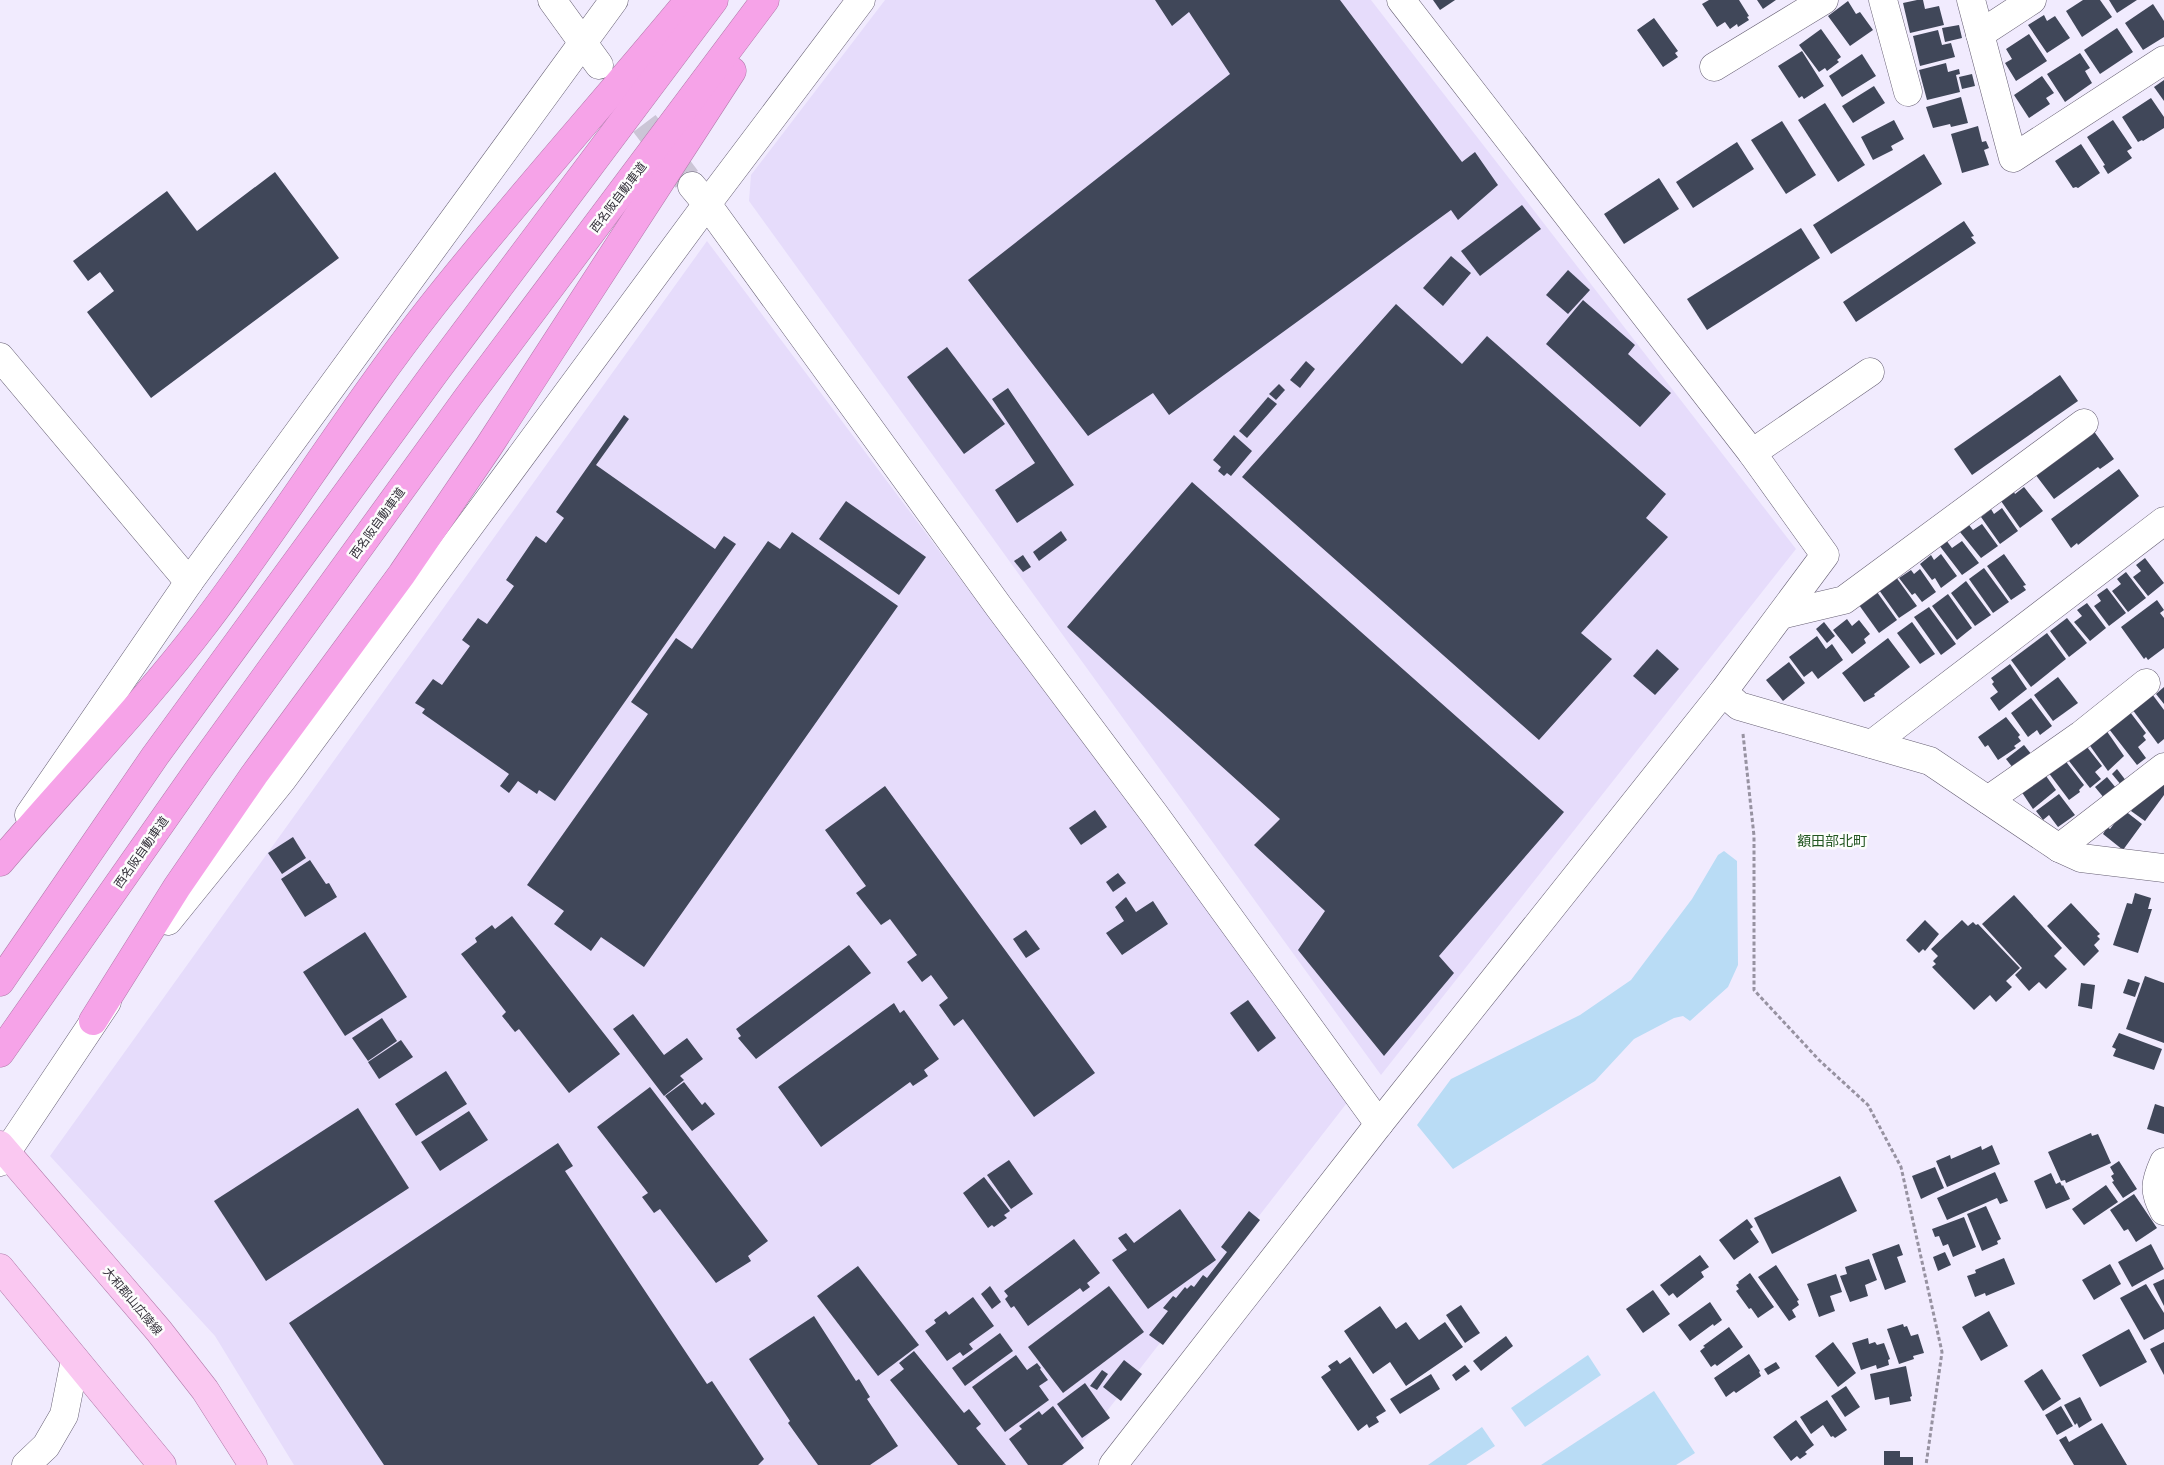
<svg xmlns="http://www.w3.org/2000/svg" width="2164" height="1465" font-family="'Titillium Web','Noto Sans JP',sans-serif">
	<rect width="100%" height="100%" fill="#f1ebfe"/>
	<g fill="#e6dcfb">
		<path d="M885,0H1371L1796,549L1381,1075L749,201L751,175Z"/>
		<path d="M707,241L1350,1099L1065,1465H294L215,1336L50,1156Z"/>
	</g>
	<g fill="#b9dcf5">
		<path d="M1724,851L1737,861L1738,965L1728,987L1690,1021L1683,1016L1674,1018L1634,1039L1595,1081L1453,1169L1417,1125L1451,1079L1580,1015L1631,980L1692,899L1718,855Z"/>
		<path d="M1588,1355L1601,1375L1525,1427L1511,1408Z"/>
		<path d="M1654,1391L1695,1453L1676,1465H1541Z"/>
		<path d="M1482,1427L1495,1446L1466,1465H1428Z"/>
	</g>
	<g fill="#404759">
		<path d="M1155,0H1340L1462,162L1475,152L1498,185L1458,220L1451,210L1169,415L1153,393L1088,436L968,280L1230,74L1189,12L1172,26Z"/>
		<path d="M1433,0H1455L1440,10Z"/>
		<path d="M1709,0H1739L1749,16L1747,17L1749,20L1738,27L1737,24L1730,29L1725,22L1717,27L1702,4Z"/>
		<path d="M1757,0H1776L1763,9Z"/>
		<path d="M1917,0H1923L1925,9L1939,6L1944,25L1910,33L1903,3Z"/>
		<path d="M2083,0H2100L2112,17L2082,37L2066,11Z"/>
		<path d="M2109,0H2137L2117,13Z"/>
		<path d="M1848,1L1856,14L1860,12L1873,30L1850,46L1828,16Z"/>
		<path d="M2153,4L2164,21V37L2143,50L2125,23Z"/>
		<path d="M2044,15L2047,21L2055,16L2070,38L2047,53L2028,25Z"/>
		<path d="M1654,18L1678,51L1675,53L1678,57L1663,67L1637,30Z"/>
		<path d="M1959,25L1962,38L1945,42L1942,28Z"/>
		<path d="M2117,28L2133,52L2100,74L2084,50Z"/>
		<path d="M1821,29L1841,57L1837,60L1839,62L1827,71L1825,68L1819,72L1799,45Z"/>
		<path d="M1938,30L1942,45L1951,43L1955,57L1920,66L1913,36Z"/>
		<path d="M2029,34L2047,61L2016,81L2005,63L2012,59L2006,49Z"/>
		<path d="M1802,51L1824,86L1804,99L1802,96L1799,98L1778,66Z"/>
		<path d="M2080,53L2090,68L2085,71L2092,83L2065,102L2047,74Z"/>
		<path d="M1862,54L1876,76L1842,97L1829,76Z"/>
		<path d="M1946,63L1948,72L1959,69L1960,74L1956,75L1960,92L1927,100L1919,70Z"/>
		<path d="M1972,74L1975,86L1962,89L1959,77Z"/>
		<path d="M2042,76L2054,93L2046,98L2050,104L2029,118L2014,95Z"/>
		<path d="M2164,80V101L2154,87Z"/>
		<path d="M1874,86L1885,103L1853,123L1842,106Z"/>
		<path d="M1961,97L1968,123L1951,127L1950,124L1933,128L1926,107Z"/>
		<path d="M2151,98L2164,117V128L2143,141L2142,140L2138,142L2122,117Z"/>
		<path d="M1825,103L1865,165L1838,182L1798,120Z"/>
		<path d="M1894,120L1904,139L1891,146L1893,150L1873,160L1861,137Z"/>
		<path d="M2113,120L2132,148L2127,151L2132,158L2108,174L2103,166L2105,165L2087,137Z"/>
		<path d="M1782,121L1816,175L1786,194L1751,140Z"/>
		<path d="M1978,126L1982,142L1986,141L1989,148L1984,150L1989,165L1962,173L1951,134Z"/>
		<path d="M1737,142L1754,169L1693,208L1676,182Z"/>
		<path d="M2081,144L2100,173L2078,188L2076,187L2073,188L2055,161Z"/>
		<path d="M1924,154L1942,184L1831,254L1813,225Z"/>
		<path d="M275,172L339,258L151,398L87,312L114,291L100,272L88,281L73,261L167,191L197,231Z"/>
		<path d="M1659,178L1679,209L1624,244L1604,214Z"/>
		<path d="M1522,205L1541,229L1480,276L1461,251Z"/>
		<path d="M1964,221L1974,236L1971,237L1976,243L1856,322L1843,302Z"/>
		<path d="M1801,228L1820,258L1707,330L1687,299Z"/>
		<path d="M1451,256L1471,273L1443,306L1423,288Z"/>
		<path d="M1568,270L1590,290L1568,314L1546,295Z"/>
		<path d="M1583,300L1635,345L1628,354L1671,393L1640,427L1546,344Z"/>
		<path d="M1396,304L1462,364L1487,336L1666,494L1646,518L1668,537L1581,633L1612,659L1539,740L1242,477Z"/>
		<path d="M947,347L1005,424L964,454L907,377Z"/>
		<path d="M1306,361L1315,369L1300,388L1290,380Z"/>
		<path d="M2060,375L2078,401L1972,475L1954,449Z"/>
		<path d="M1279,384L1285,390L1276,400L1269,394Z"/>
		<path d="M1008,388L1074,485L1017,523L995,490L1035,463L992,399Z"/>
		<path d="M1268,397L1277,404L1247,438L1239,431Z"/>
		<path d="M624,415L629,419L596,465L715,549L724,536L736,544L555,801L539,790L537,794L518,781L509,793L500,786L509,774L422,713L425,709L415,703L433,679L442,685L470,646L462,640L478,618L487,624L514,586L506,580L536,536L546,543L564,518L556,512Z"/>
		<path d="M2093,430L2114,459L2100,469L2098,467L2054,499L2035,474Z"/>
		<path d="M1234,435L1252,451L1231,476L1227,473L1224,476L1218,471L1221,467L1213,460Z"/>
		<path d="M2119,469L2139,496L2078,545L2077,543L2071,548L2051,519Z"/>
		<path d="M1192,482L1564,812L1439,956L1454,973L1384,1056L1298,950L1325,911L1254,845L1280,819L1067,627Z"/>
		<path d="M2024,487L2043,511L2020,528L2001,501L2014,492L2015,494Z"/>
		<path d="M846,501L926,557L899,595L819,539Z"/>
		<path d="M2002,508L2018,531L2000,544L1981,517L1991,509L1994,514Z"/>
		<path d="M1982,524L1998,546L1981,558L1960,532L1969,525L1973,530Z"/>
		<path d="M1061,531L1067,540L1039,561L1033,552Z"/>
		<path d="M792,532L898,606L644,967L601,937L591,951L554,924L564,911L527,885L648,714L631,702L676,638L692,649L768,541L780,549Z"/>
		<path d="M1946,540L1952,548L1962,541L1979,563L1962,575L1939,545Z"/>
		<path d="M1941,554L1957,576L1941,588L1935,578L1932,580L1920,564L1931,555L1934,560Z"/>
		<path d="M2004,554L2026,585L2023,586L2026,590L2011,600L1987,566Z"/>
		<path d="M1023,555L1031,567L1023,572L1014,561Z"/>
		<path d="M2145,558L2164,583L2148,596L2133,577L2141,571L2136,565Z"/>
		<path d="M1984,568L2009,602L1993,613L1969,579Z"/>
		<path d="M1920,569L1936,592L1922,602L1915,593L1912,595L1899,578L1911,570L1914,574Z"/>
		<path d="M2126,572L2146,598L2128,612L2112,591L2121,584L2117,579Z"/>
		<path d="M1896,577L1917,606L1899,618L1879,590Z"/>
		<path d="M1966,581L1991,615L1975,626L1951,593Z"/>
		<path d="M2107,588L2126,613L2109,626L2094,606L2101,601L2097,595Z"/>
		<path d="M1877,592L1897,620L1879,633L1859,605Z"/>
		<path d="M1948,594L1972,628L1957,640L1932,606Z"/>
		<path d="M2157,600L2164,610L2160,613L2164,618V648L2148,660L2146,657L2144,659L2121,627Z"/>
		<path d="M2087,603L2106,628L2090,641L2074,622L2082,616L2077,610Z"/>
		<path d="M1929,607L1956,644L1941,655L1914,617Z"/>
		<path d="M2067,618L2087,643L2069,657L2050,631Z"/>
		<path d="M1847,619L1852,626L1859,620L1870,634L1864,639L1866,643L1852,654L1833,630Z"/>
		<path d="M1824,622L1835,636L1827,643L1816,629Z"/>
		<path d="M1912,622L1935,654L1920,664L1897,633Z"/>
		<path d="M2047,633L2066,659L2031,687L2011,660Z"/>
		<path d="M1817,636L1826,649L1832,644L1843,660L1818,679L1812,671L1804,677L1789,657Z"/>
		<path d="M1888,638L1910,667L1874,694L1875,696L1864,702L1842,673Z"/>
		<path d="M1657,649L1679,669L1655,695L1633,676Z"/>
		<path d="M1789,662L1805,683L1783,701L1766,680Z"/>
		<path d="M2010,664L2027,689L1999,711L1990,698L1998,692L1992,684L1994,682L1991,678Z"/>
		<path d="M2058,677L2078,703L2053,721L2034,695Z"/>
		<path d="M2164,687V704L2156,694Z"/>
		<path d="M2152,694L2164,710V739L2158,744L2132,709Z"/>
		<path d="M2031,698L2052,726L2040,735L2037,730L2028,737L2011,713Z"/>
		<path d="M2130,712L2146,733L2143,736L2146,740L2138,747L2146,758L2137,765L2109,729Z"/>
		<path d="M2006,717L2020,735L2018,737L2021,741L2014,746L2016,748L1998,760L1988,745L1985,747L1978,737Z"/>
		<path d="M2106,730L2124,756L2108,771L2088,743Z"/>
		<path d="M2024,745L2032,755L2013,768L2006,759Z"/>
		<path d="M2087,747L2102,766L2095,772L2101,779L2090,788L2069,761Z"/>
		<path d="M2064,759L2084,785L2079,790L2080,792L2069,800L2048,772Z"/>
		<path d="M2117,769L2127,782L2122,786L2112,774Z"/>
		<path d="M2044,773L2056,790L2033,809L2021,791Z"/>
		<path d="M2107,777L2116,788L2104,798L2095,787Z"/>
		<path d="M2164,782V795L2145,821L2131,811L2138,801Z"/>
		<path d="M885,786L1095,1073L1034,1117L963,1019L954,1026L939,1005L948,998L931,975L922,982L907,962L917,955L890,919L881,925L856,893L866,886L825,830Z"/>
		<path d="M2059,794L2075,815L2058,827L2049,815L2043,820L2036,811Z"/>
		<path d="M1095,810L1107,827L1081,845L1069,828Z"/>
		<path d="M2124,810L2142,824L2123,850L2103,834L2107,827L2110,829Z"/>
		<path d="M293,837L306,858L282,874L268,853Z"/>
		<path d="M310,860L326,884L329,883L337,897L305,917L281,879Z"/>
		<path d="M1118,873L1126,883L1113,892L1106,882Z"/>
		<path d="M2135,893L2151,898L2148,909H2152L2138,953L2113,945L2127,903L2132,904Z"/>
		<path d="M2014,895L2062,948L2054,956L2067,969L2046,989L2039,982L2029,991L2015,975L2022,968L1982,924Z"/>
		<path d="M1126,897L1136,912L1153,901L1168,924L1122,955L1106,933L1124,921L1115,907Z"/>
		<path d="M2071,903L2100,934L2097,936L2100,939L2094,945L2099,951L2084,966L2047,926Z"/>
		<path d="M512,916L620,1054L569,1093L519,1029L515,1032L502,1016L506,1012L461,954L477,942L475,938L492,925L495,929Z"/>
		<path d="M1925,920L1939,934L1925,951L1923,949L1919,953L1906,940Z"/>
		<path d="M1962,920L1968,926L1973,922L1976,925L1978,924L2020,968L2006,981L2012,987L1996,1002L1990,995L1974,1010L1932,967L1936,964L1933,961L1938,956L1931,949Z"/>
		<path d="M1026,930L1040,949L1026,958L1013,939Z"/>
		<path d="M365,932L407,997L345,1036L303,972Z"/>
		<path d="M849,945L871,973L756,1059L738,1038L741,1036L736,1029Z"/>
		<path d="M2145,976L2164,983V1043L2126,1029Z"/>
		<path d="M2128,979L2140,983L2135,997L2123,993Z"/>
		<path d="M2081,983L2095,985L2092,1009L2078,1006Z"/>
		<path d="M1248,1000L1276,1038L1258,1052L1230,1013Z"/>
		<path d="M894,1003L900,1013L904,1010L939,1059L924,1070L928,1076L913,1086L910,1082L821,1147L778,1087Z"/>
		<path d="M633,1014L664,1055L687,1038L703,1059L680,1076L684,1080L664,1096L613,1029Z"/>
		<path d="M382,1018L397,1041L368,1061L352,1038Z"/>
		<path d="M2119,1033L2162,1049L2154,1070L2113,1056L2116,1049L2112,1047Z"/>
		<path d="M401,1040L413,1057L379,1079L368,1062Z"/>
		<path d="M446,1071L467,1104L416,1136L395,1104Z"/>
		<path d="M684,1082L702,1105L705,1102L715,1114L692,1131L665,1096Z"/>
		<path d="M650,1087L768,1241L748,1256L751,1261L716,1283L660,1209L654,1213L642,1197L648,1193L597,1127Z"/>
		<path d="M2155,1104L2164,1107V1134L2147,1129Z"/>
		<path d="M358,1108L409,1188L266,1281L214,1201Z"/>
		<path d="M469,1111L488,1140L440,1171L421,1142Z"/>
		<path d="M2091,1133L2092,1136L2098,1134L2111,1163L2066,1183L2065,1180L2061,1181L2048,1152Z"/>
		<path d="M558,1143L573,1166L565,1171L707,1384L712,1381L764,1459L758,1465H384L289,1323Z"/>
		<path d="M1992,1145L2000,1164L1947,1187L1936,1161L1950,1155L1951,1159L1981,1146L1982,1150Z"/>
		<path d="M1009,1160L1033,1194L1011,1209L987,1175Z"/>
		<path d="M2119,1161L2137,1189L2123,1198L2112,1182L2114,1181L2111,1176L2114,1174L2110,1167Z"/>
		<path d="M1935,1167L1944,1188L1921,1199L1912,1176Z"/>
		<path d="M1995,1172L2008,1201L2000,1204L1997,1198L1947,1220L1937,1198Z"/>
		<path d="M2051,1173L2056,1184L2060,1182L2062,1186L2063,1185L2070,1199L2046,1209L2034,1181Z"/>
		<path d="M1840,1176L1857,1211L1772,1254L1754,1218Z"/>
		<path d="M984,1177L1010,1211L1004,1215L1007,1218L994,1227L992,1225L988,1228L963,1193Z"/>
		<path d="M2106,1185L2118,1202L2084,1225L2072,1209Z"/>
		<path d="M2134,1194L2157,1228L2136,1242L2128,1229L2124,1231L2110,1210Z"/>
		<path d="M1986,1206L2001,1239L1997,1241L1998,1244L1982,1251L1967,1214Z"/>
		<path d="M1180,1209L1216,1260L1148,1309L1112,1260L1127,1250L1118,1238L1126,1233L1134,1243Z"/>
		<path d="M1249,1211L1260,1220L1163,1345L1149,1335L1168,1311L1163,1308L1173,1296L1176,1298L1185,1287L1187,1289L1191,1285L1194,1287L1203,1275L1207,1278L1227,1252L1221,1247Z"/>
		<path d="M1964,1217L1976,1247L1953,1257L1948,1244L1943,1246L1939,1236L1935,1237L1932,1229Z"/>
		<path d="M1747,1219L1753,1227L1750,1229L1759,1242L1734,1260L1719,1240Z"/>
		<path d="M1074,1239L1100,1273L1087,1283L1090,1287L1083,1292L1080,1288L1028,1326L1014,1306L1011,1308L1005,1299L1008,1296L1004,1291Z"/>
		<path d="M1899,1244L1903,1255L1897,1257L1906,1282L1885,1290L1872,1254Z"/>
		<path d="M2151,1244L2164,1269L2132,1287L2118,1262Z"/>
		<path d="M1945,1252L1951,1265L1938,1271L1933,1257Z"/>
		<path d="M1700,1255L1709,1267L1701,1272L1704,1277L1677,1298L1673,1293L1669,1296L1660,1285Z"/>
		<path d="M2004,1258L2015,1284L1986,1296L1985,1293L1975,1297L1967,1276L1976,1273L1975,1270Z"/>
		<path d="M1869,1259L1877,1280L1865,1285L1868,1296L1850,1302L1840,1276L1847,1274L1845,1267Z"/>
		<path d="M2110,1264L2121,1284L2094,1300L2082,1280Z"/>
		<path d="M1776,1265L1799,1300L1797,1301L1799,1305L1792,1310L1796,1317L1789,1321L1758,1277Z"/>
		<path d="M858,1266L919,1345L878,1376L817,1296Z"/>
		<path d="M1750,1273L1774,1307L1758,1318L1751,1308L1749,1309L1736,1291L1739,1289L1736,1285L1739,1283L1738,1282Z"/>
		<path d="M1836,1274L1842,1292L1830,1296L1835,1311L1819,1317L1807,1284Z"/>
		<path d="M2164,1279V1306L2153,1284Z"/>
		<path d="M2146,1284L2164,1313V1329L2144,1340L2120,1298Z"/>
		<path d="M990,1286L1001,1302L992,1309L981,1294Z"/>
		<path d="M1109,1286L1144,1332L1063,1393L1028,1347Z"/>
		<path d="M1653,1290L1670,1314L1643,1333L1626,1309Z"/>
		<path d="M973,1297L994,1326L969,1344L973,1349L963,1356L960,1352L947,1361L925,1331L936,1323L934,1320L946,1311L949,1315Z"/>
		<path d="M1710,1302L1722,1320L1714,1326L1713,1324L1690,1341L1678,1325Z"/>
		<path d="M1461,1305L1480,1333L1465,1343L1446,1315Z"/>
		<path d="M1380,1306L1396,1329L1406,1322L1419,1340L1445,1322L1463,1347L1406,1386L1390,1362L1373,1374L1344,1331Z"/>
		<path d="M1989,1311L2008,1346L1981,1361L1962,1327Z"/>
		<path d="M814,1316L856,1381L859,1379L870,1397L867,1399L898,1446L870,1465H818L788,1423L790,1421L749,1359Z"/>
		<path d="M1903,1324L1904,1327L1907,1326L1911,1336L1918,1334L1924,1353L1913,1356L1914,1359L1899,1364L1887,1329Z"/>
		<path d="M1729,1327L1743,1347L1717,1366L1715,1364L1711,1367L1700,1351L1705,1347L1703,1346Z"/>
		<path d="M2129,1329L2147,1362L2100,1387L2082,1355Z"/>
		<path d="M1000,1333L1013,1351L965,1386L952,1368Z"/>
		<path d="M1506,1336L1513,1346L1481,1371L1473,1361Z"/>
		<path d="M1868,1338L1869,1344L1875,1342L1877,1345L1884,1343L1890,1359L1888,1360L1889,1365L1877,1369L1876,1365L1861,1370L1852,1343Z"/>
		<path d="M1833,1342L1856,1373L1838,1387L1815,1356Z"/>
		<path d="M2164,1342V1375L2150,1349Z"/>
		<path d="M914,1351L964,1413L969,1409L981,1424L976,1428L1006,1465H958L890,1380L904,1369L899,1363Z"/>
		<path d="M1749,1354L1760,1371L1759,1372L1761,1376L1736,1393L1734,1391L1726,1397L1714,1378Z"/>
		<path d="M1016,1355L1027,1370L1037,1363L1041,1368L1040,1369L1048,1380L1039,1386L1049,1400L1005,1432L972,1387Z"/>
		<path d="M1350,1357L1386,1411L1376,1417L1379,1422L1369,1428L1367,1424L1358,1431L1321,1377L1331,1370L1328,1366L1337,1360L1340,1364Z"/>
		<path d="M1124,1360L1142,1374L1121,1401L1103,1387Z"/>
		<path d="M1776,1362L1780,1368L1768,1375L1764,1369Z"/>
		<path d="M1465,1365L1470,1371L1456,1381L1452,1375Z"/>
		<path d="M1906,1366L1912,1396L1910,1397L1911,1401L1890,1405L1889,1397L1875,1400L1870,1374Z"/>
		<path d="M2042,1369L2061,1399L2043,1411L2024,1381Z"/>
		<path d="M1102,1370L1108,1374L1097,1390L1090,1386Z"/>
		<path d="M1431,1374L1440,1389L1400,1414L1390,1399Z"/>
		<path d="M1085,1383L1110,1418L1082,1438L1057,1404Z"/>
		<path d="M1846,1386L1860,1407L1845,1417L1831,1396Z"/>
		<path d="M2080,1397L2092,1420L2079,1428L2077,1423L2075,1425L2064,1405Z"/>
		<path d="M1827,1400L1847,1430L1835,1438L1833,1436L1831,1437L1823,1425L1811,1434L1800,1417Z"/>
		<path d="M1053,1406L1084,1448L1062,1465H1028L1009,1439L1022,1429L1019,1426L1039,1411L1042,1415Z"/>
		<path d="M2061,1406L2073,1426L2057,1435L2045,1415Z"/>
		<path d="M1796,1420L1814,1445L1805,1452L1807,1454L1800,1459L1797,1456L1791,1461L1773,1437Z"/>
		<path d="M2102,1423L2127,1465H2074L2059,1440L2066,1436L2069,1442Z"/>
		<path d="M1884,1451H1900V1457H1913V1465H1884Z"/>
	</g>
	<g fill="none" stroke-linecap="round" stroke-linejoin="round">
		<path stroke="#cbc5d6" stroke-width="28" stroke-dasharray="28 14" stroke-linecap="butt" d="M619,90L692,186"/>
		<defs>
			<g id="minor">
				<path d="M552,0L599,65"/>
				<path d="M1883,0L1908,92"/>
				<path d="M1971,0L2013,158L2164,60"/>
				<path d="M1980,34L2032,0"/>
				<path d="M1714,67L1824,0"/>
				<path d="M692,186L707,204L999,607L1155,815L1379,1124"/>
				<path d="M0,357L189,582"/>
				<path d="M1752,453L1870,372"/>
				<path d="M1781,615L1844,600L2084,423"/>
				<path d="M1723,692L1739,706L1930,761L2059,848L2081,858L2164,868"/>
				<path d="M1872,744L2164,521"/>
				<path d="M1988,800L2081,735L2146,683"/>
				<path d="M29,815L189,582L614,0"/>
				<path d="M2059,848L2164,767"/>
				<path d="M168,921L282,780L707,204L861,0"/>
				<path d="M0,1162L107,1002"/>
				<path d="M2164,1162C2155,1182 2153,1191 2164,1211"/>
				<path d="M26,1465L46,1446L64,1415L75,1360"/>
				<path d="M1113,1465L1379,1124L1723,692L1825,555L1752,453L1401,0"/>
			</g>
			<g id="major">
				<path d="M0,1145L159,1331L205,1390L253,1465"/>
				<path d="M0,1268L162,1465"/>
			</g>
			<g id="highway">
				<path d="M0,862C68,782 142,706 206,622C284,519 352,408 432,306C514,202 604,103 689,0"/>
				<path d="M0,982L155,756L436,371L714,0"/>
				<path d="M93,1021L177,887L254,775L402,574L489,446L732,71"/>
				<path d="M0,1053L201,766L468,397L765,0"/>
			</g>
		</defs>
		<use href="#minor" stroke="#665f73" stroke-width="29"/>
		<use href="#major" stroke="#b17aaa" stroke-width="29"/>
		<use href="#highway" stroke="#b17aaa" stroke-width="29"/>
		<path stroke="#9792a1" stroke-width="3" stroke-dasharray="4 2.5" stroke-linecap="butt" d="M1743,734L1754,836V990L1819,1060L1868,1105L1901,1167L1942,1352L1926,1465"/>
		<use href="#minor" stroke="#fff" stroke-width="28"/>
		<use href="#major" stroke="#fac8f1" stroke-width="28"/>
		<use href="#highway" stroke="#f6a3e8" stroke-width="28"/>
	</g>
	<g text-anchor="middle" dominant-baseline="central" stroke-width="5" stroke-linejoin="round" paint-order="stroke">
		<g font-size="12" fill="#322f38" stroke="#fcfcfc">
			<text transform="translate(618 197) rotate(-53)">西名阪自動車道</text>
			<text transform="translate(377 523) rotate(-54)">西名阪自動車道</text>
			<text transform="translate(141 852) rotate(-55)">西名阪自動車道</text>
			<text transform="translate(133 1301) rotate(50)">大和郡山広陵線</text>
		</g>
		<g font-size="14" fill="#225621" stroke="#fcfcfc">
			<text x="1832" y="840">額田部北町</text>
		</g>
	</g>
</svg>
